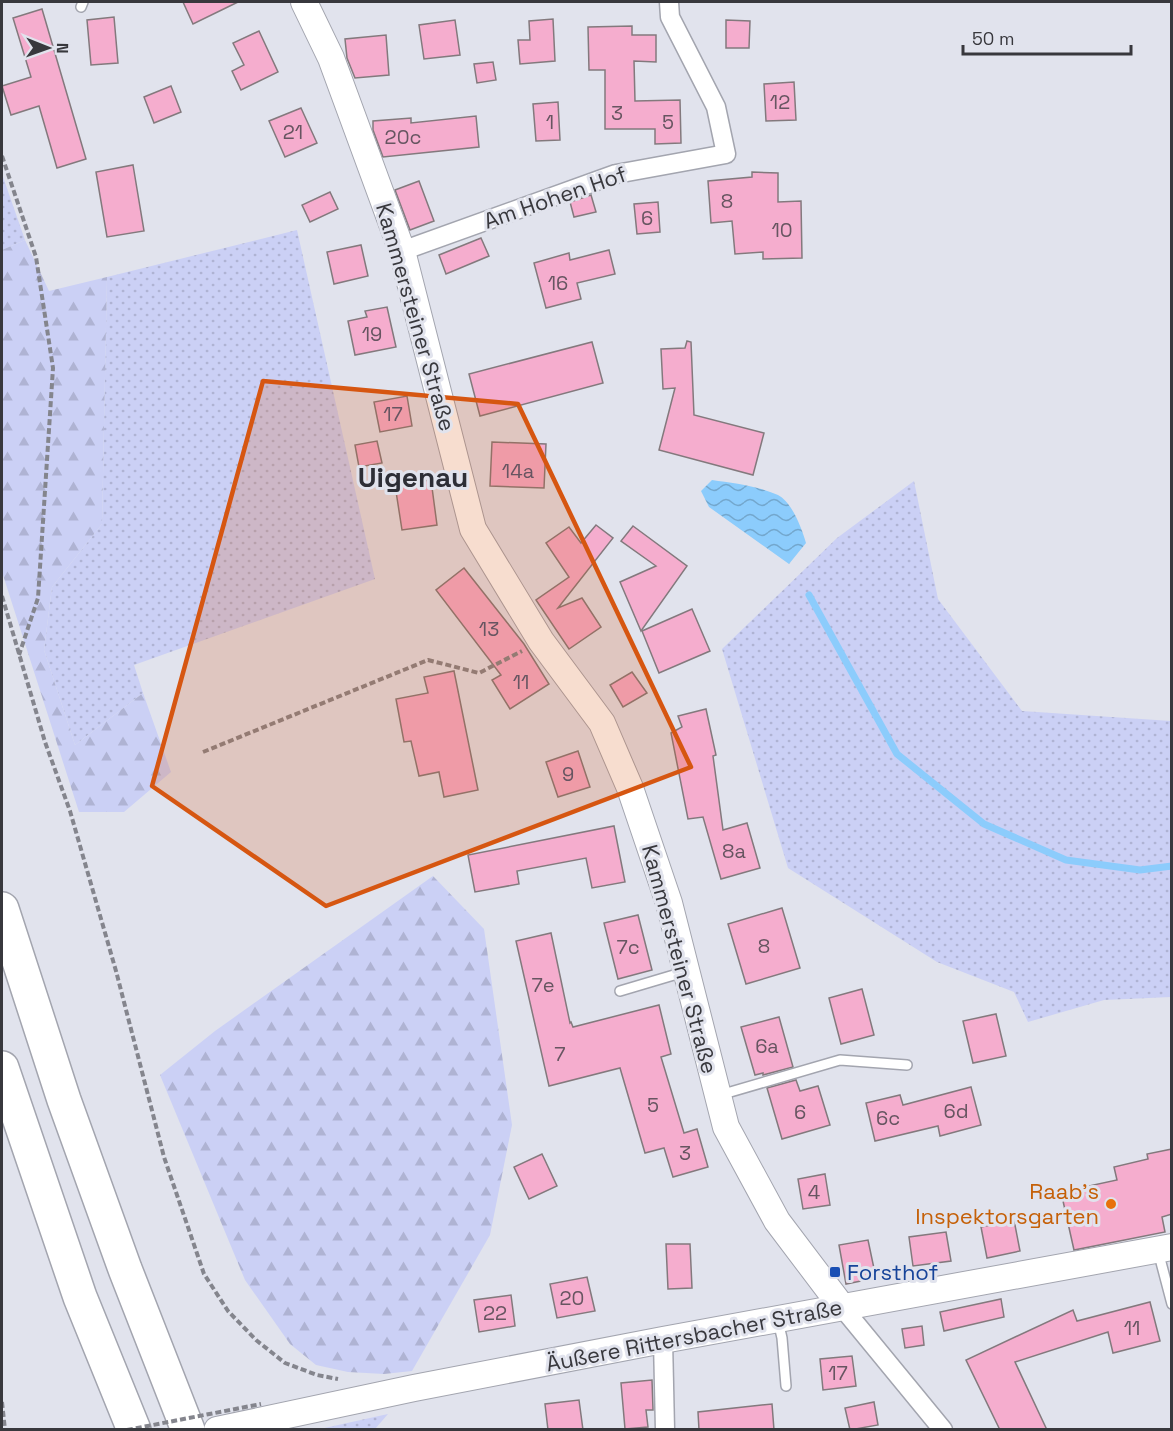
<svg xmlns="http://www.w3.org/2000/svg" width="1173" height="1431" font-family="'Space Grotesk',sans-serif">
	<defs>
		<pattern id="grass-dots" width="8" height="8" patternUnits="userSpaceOnUse" patternTransform="scale(1.5)"><rect width="8" height="8" fill="#cbd0f5"/><path d="M2 2h.1M6 6h.1" fill="none" stroke="#afb3d3" stroke-width="1.8" stroke-linecap="round"/></pattern>
		<pattern id="forest-firs" width="22" height="20" patternUnits="userSpaceOnUse" patternTransform="scale(1.5)"><rect width="22" height="20" fill="#cbd0f5"/><path d="M5 1l3.5 6h-7zM16 11l3.5 6h-7z" fill="#afb3d3"/></pattern>
		<pattern id="water-waves" width="16" height="10" patternUnits="userSpaceOnUse" patternTransform="scale(1.5)"><rect width="16" height="10" fill="#8cccfc"/><path d="M0 5q4-4 8 0t8 0" fill="none" stroke="#73a7cd"/></pattern>
	</defs>
	<rect width="100%" height="100%" fill="#e1e3ed"/>
	<g fill="url(#grass-dots)">
		<path d="M2,174L25,240L2,250Z"/>
		<path d="M297,230L375,579L134,665L143,693L75,745L44,650L52,587L102,524L107,277Z"/>
		<path d="M914,481L938,599L1022,711L1171,721V997L1104,1000L1028,1022L1014,992L937,962L788,868L722,649L837,538Z"/>
		<path d="M388,1414L375,1429H320Z"/>
	</g>
	<g fill="url(#forest-firs)">
		<path d="M25,240L49,291L107,277L102,524L52,587L44,650L75,745L143,693L171,772L124,812H79L2,572V250Z"/>
		<path d="M433,876L484,929L512,1125L490,1235L412,1371L384,1374L348,1372L316,1365L290,1344L245,1280L160,1075L215,1031Z"/>
	</g>
	<path fill="url(#water-waves)" d="M712,480C733,483 758,486 778,495C792,502 802,529 806,543L789,564L709,507L701,491Z"/>
	<g fill="none" stroke-linecap="round" stroke-linejoin="round">
		<path stroke="#8cccfc" stroke-width="7" d="M809,595L897,754L984,824L1066,860L1140,870L1172,866"/>
	</g>
	<g fill="#f5adce" stroke="#83797d" stroke-width="1.5">
		<path d="M183,2H238L193,24Z"/>
		<path d="M42,9L86,159L57,168L39,106L11,115L2,86L31,77L13,18Z"/>
		<path d="M114,17L118,63L91,65L87,20Z"/>
		<path d="M553,19L555,61L520,64L518,40H530L529,21Z"/>
		<path d="M455,20L460,55L424,59L419,25Z"/>
		<path d="M726,20L750,21L749,48H726Z"/>
		<path d="M632,26V35H656V62L634,61L635,101L680,100L681,143L655,144V129H605V70H589L588,27Z"/>
		<path d="M259,31L278,72L241,90L232,71L244,65L233,43Z"/>
		<path d="M386,35L389,75L355,78L347,58L345,39Z"/>
		<path d="M493,62L496,80L477,83L474,64Z"/>
		<path d="M794,82L796,120L766,121L764,84Z"/>
		<path d="M171,86L181,112L154,123L144,97Z"/>
		<path d="M558,102L560,140L536,141L533,104Z"/>
		<path d="M301,108L317,143L285,157L269,121Z"/>
		<path d="M476,116L479,147L383,157L373,130V121L411,118V123Z"/>
		<path d="M133,165L144,231L107,237L96,172Z"/>
		<path d="M752,172L778,173V202L801,201L802,258L763,259V252L735,254L732,221L711,223L708,181L752,177Z"/>
		<path d="M419,181L434,221L410,230L395,190Z"/>
		<path d="M330,192L338,209L310,222L302,205Z"/>
		<path d="M591,195L596,212L574,217L570,202Z"/>
		<path d="M658,202L660,232L637,234L634,204Z"/>
		<path d="M481,238L489,256L446,274L439,255Z"/>
		<path d="M361,245L368,276L334,284L327,252Z"/>
		<path d="M609,250L615,274L577,283L581,299L546,308L534,263L569,253L570,260Z"/>
		<path d="M387,307L396,347L355,355L348,321L367,317L365,311Z"/>
		<path d="M687,341L691,342L694,415L764,433L753,475L659,450L675,388L663,389L661,349L685,348Z"/>
		<path d="M592,342L603,383L480,416L469,374Z"/>
		<path d="M407,396L412,426L380,432L374,402Z"/>
		<path d="M377,441L382,463L359,467L355,445Z"/>
		<path d="M492,442L546,444L544,488L490,486Z"/>
		<path d="M431,480L437,525L402,530L395,485Z"/>
		<path d="M596,525L613,538L558,608L582,598L601,627L569,649L536,600L569,577L546,543L569,527L581,543Z"/>
		<path d="M633,526L687,566L641,631L620,582L656,566L621,541Z"/>
		<path d="M464,568L524,644L549,684L510,709L492,680L501,675L436,590Z"/>
		<path d="M692,609L710,651L659,673L642,631Z"/>
		<path d="M454,671L478,790L444,797L439,772L419,776L411,741L404,742L396,699L428,693L424,677Z"/>
		<path d="M632,672L647,693L623,707L610,685Z"/>
		<path d="M706,709L716,755L713,756L723,830L747,823L760,868L721,879L703,817L688,819L671,733L682,727L678,716Z"/>
		<path d="M578,751L590,787L558,797L546,762Z"/>
		<path d="M614,826L625,882L592,888L586,858L517,871L519,884L475,892L468,855Z"/>
		<path d="M782,908L800,968L746,984L728,924Z"/>
		<path d="M638,915L652,970L618,979L604,923Z"/>
		<path d="M551,933L570,1023L571,1022L573,1027L659,1005L671,1054L661,1057L684,1133L697,1129L708,1167L673,1177L664,1148L645,1153L620,1068L549,1086L516,941Z"/>
		<path d="M862,989L874,1035L841,1044L829,998Z"/>
		<path d="M996,1014L1006,1056L973,1063L963,1021Z"/>
		<path d="M779,1017L793,1067L763,1075V1073L755,1075L741,1027Z"/>
		<path d="M796,1080L800,1091L818,1086L830,1125L782,1139L767,1088Z"/>
		<path d="M971,1087L981,1125L940,1136L938,1126L875,1141L866,1103L900,1095L903,1105Z"/>
		<path d="M1172,1149V1214L1162,1217L1165,1232L1074,1250L1061,1192L1117,1180L1114,1167L1148,1159L1147,1154Z"/>
		<path d="M542,1154L557,1186L529,1199L514,1167Z"/>
		<path d="M825,1174L830,1205L803,1209L798,1179Z"/>
		<path d="M1014,1220L1020,1251L987,1258L981,1227Z"/>
		<path d="M946,1232L951,1261L913,1266L909,1237Z"/>
		<path d="M868,1240L876,1278L846,1284L839,1245Z"/>
		<path d="M666,1244H690L692,1288L668,1289Z"/>
		<path d="M587,1277L595,1311L557,1318L550,1284Z"/>
		<path d="M511,1295L515,1326L479,1332L474,1300Z"/>
		<path d="M1001,1299L1004,1317L944,1331L940,1312Z"/>
		<path d="M1150,1302L1160,1341L1113,1353L1108,1332L1015,1362L1047,1430H1000L966,1360L1073,1310L1077,1321Z"/>
		<path d="M922,1326L924,1345L905,1348L902,1329Z"/>
		<path d="M852,1356L856,1386L823,1390L820,1359Z"/>
		<path d="M652,1380L653,1410H646L648,1427L625,1429L621,1383Z"/>
		<path d="M579,1400L583,1430H548L545,1404Z"/>
		<path d="M874,1402L878,1425L850,1430L845,1408Z"/>
		<path d="M772,1404L774,1430H699L698,1412Z"/>
	</g>
	<g fill="none" stroke-linecap="round" stroke-linejoin="round">
		<defs>
			<g id="lane">
				<path d="M81,7L83,2"/>
				<path d="M620,991L684,972"/>
				<path d="M720,1095L840,1060L907,1065"/>
				<path d="M1158,1251L1172,1304"/>
				<path d="M778,1321L782,1338L786,1386"/>
			</g>
			<g id="street">
				<path d="M402,251L616,174L726,154L716,107L670,17L669,2"/>
				<path d="M842,1307L943,1430"/>
				<path d="M663,1340L665,1430"/>
			</g>
			<g id="secondary">
				<path d="M304,2L331,58L402,251L473,529L541,641L602,723L630,788L669,903L726,1127L777,1221L842,1307"/>
				<path d="M217,1430L414,1388L663,1340L1172,1247"/>
			</g>
			<g id="highway">
				<path d="M2,909L64,1100L125,1269L188,1430"/>
				<path d="M2,1068L80,1297L134,1430"/>
			</g>
		</defs>
		<use href="#lane" stroke="#a3a5af" stroke-width="12"/>
		<use href="#street" stroke="#a3a5af" stroke-width="21"/>
		<use href="#secondary" stroke="#a3a5af" stroke-width="28"/>
		<use href="#highway" stroke="#a3a5af" stroke-width="36"/>
		<g stroke="#84858d" stroke-width="4" stroke-dasharray="6 3" stroke-linecap="butt">
			<path d="M2,156L36,257L53,368L38,598L19,655"/>
			<path d="M2,596L45,742L70,811L116,971L164,1157L204,1274L228,1311L256,1340L285,1363L317,1375L338,1379"/>
			<path d="M203,752L428,660L479,673L522,651"/>
			<path d="M2,1402L5,1430"/>
		</g>
		<use href="#lane" stroke="#fff" stroke-width="9"/>
		<use href="#street" stroke="#fff" stroke-width="18"/>
		<use href="#secondary" stroke="#fff" stroke-width="26"/>
		<use href="#highway" stroke="#fff" stroke-width="33"/>
		<path stroke="#84858d" stroke-width="4" stroke-dasharray="6 3" stroke-linecap="butt" d="M127,1430L261,1404"/>
	</g>
	<path fill="#d65611" fill-opacity="0.2" stroke="#d65611" stroke-width="4.5" stroke-linejoin="round" d="M263,381L518,404L691,767L326,906L152,786Z"/>
	<circle fill="#e8710a" stroke="#e1e3ed" stroke-width="2" cx="1111" cy="1204" r="6"/>
	<rect fill="#1a4fb4" stroke="#e1e3ed" stroke-width="2" x="829" y="1266" width="12" height="12" rx="3"/>
	<g text-anchor="middle" dominant-baseline="central" stroke-width="6" stroke-linejoin="round" paint-order="stroke">
		<g font-size="20" fill="#675561">
			<text x="780" y="102">12</text>
			<text x="617" y="113">3</text>
			<text x="550" y="122">1</text>
			<text x="668" y="122">5</text>
			<text x="293" y="132">21</text>
			<text x="403" y="137">20c</text>
			<text x="727" y="201">8</text>
			<text x="647" y="218">6</text>
			<text x="782" y="230">10</text>
			<text x="558" y="283">16</text>
			<text x="372" y="334">19</text>
			<text x="393" y="414">17</text>
			<text x="518" y="471">14a</text>
			<text x="489" y="629">13</text>
			<text x="521" y="682">11</text>
			<text x="568" y="774">9</text>
			<text x="734" y="851">8a</text>
			<text x="764" y="946">8</text>
			<text x="628" y="947">7c</text>
			<text x="543" y="985">7e</text>
			<text x="767" y="1046">6a</text>
			<text x="560" y="1054">7</text>
			<text x="653" y="1105">5</text>
			<text x="956" y="1111">6d</text>
			<text x="800" y="1112">6</text>
			<text x="888" y="1118">6c</text>
			<text x="685" y="1153">3</text>
			<text x="814" y="1192">4</text>
			<text x="572" y="1298">20</text>
			<text x="495" y="1313">22</text>
			<text x="1132" y="1328">11</text>
			<text x="838" y="1373">17</text>
		</g>
		<g font-size="22" fill="#38383d" stroke="#e1e3ed">
			<text transform="translate(555 197) rotate(-19)">Am Hohen Hof</text>
			<text transform="translate(416 317) rotate(74)">Kammersteiner Straße</text>
			<text transform="translate(680 959) rotate(75)">Kammersteiner Straße</text>
			<text transform="translate(694 1335) rotate(-11)">Äußere Rittersbacher Straße</text>
		</g>
		<g font-size="22" fill="#c56008" stroke="#e1e3ed" text-anchor="end">
			<text x="1099" y="1191">Raab's<tspan x="1099" dy="25">Inspektorsgarten</tspan></text>
		</g>
		<g font-size="22" fill="#164399" stroke="#e1e3ed" text-anchor="start">
			<text x="847" y="1272">Forsthof</text>
		</g>
		<g font-size="28" font-weight="bold" fill="#2d2e36" stroke="#e1e3ed">
			<text x="413" y="477">Uigenau</text>
		</g>
	</g>
	<rect width="1173" height="1431" fill="none" stroke="#38383d" stroke-width="6"/>
	<g transform="translate(48 48) rotate(91)" stroke="#e1e3ed" stroke-width="4.5" paint-order="stroke">
	<path d="M0-4.5L10 22L0 15L-10 22Z" fill="#38383d"/>
	<text y="-9" font-size="16" font-weight="bold" text-anchor="middle" fill="#38383d">N</text>
	</g>
	<path d="M963 45v9h168v-9" fill="none" stroke="#38383d" stroke-width="3"/>
	<text x="972" y="45" font-size="18" fill="#38383d" stroke="#e1e3ed" stroke-width="4.5" paint-order="stroke">50 m</text>
</svg>
